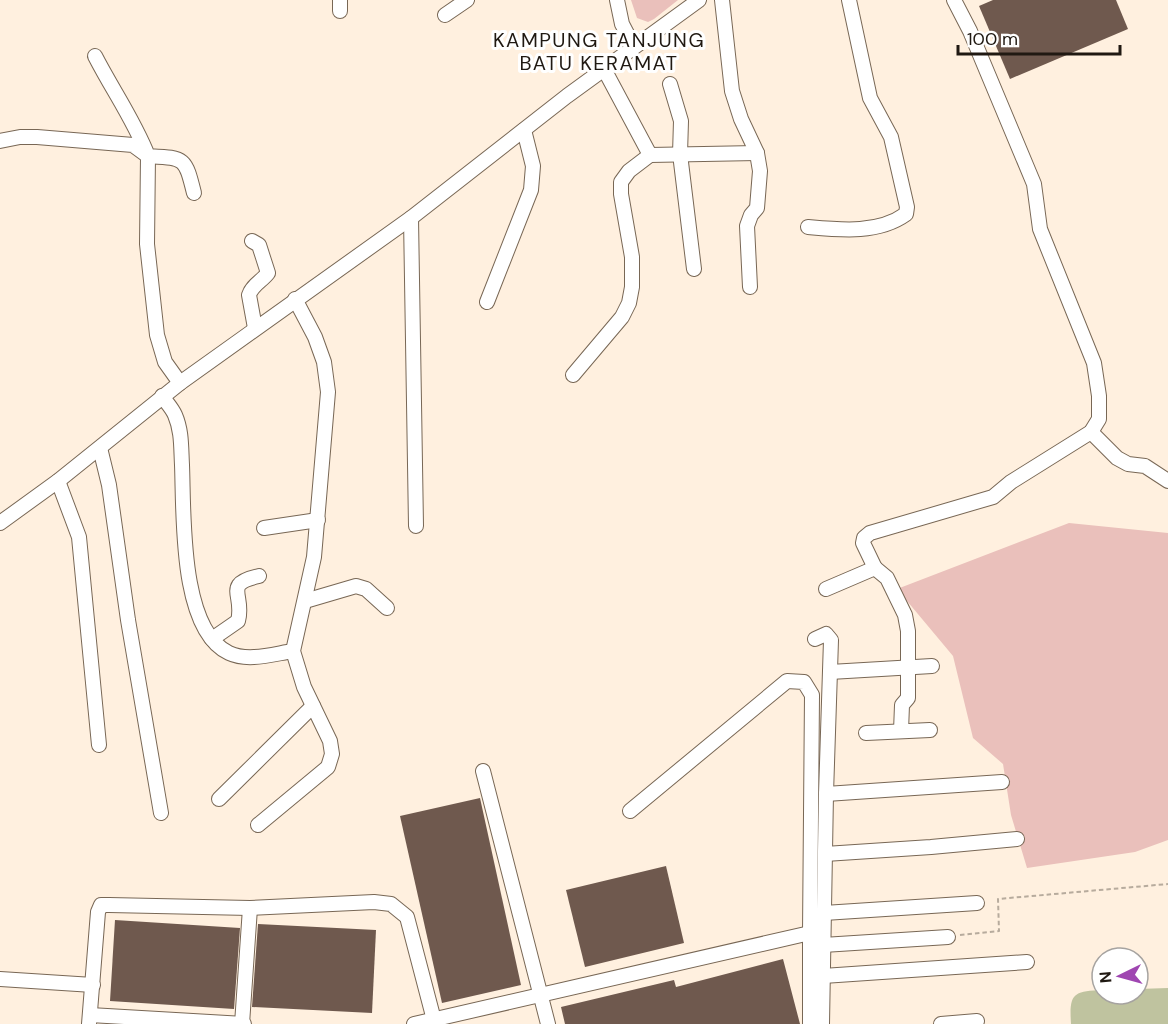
<svg xmlns="http://www.w3.org/2000/svg" width="1168" height="1024" font-family="'DM Sans',sans-serif">
	<rect width="100%" height="100%" fill="#fff0df"/>
	<g fill="#eac0bb">
		<path d="M631,0H678L654,19L648,22L637,18Z"/>
		<path d="M1069,523L1168,533V840L1135,852L1027,868L1011,815L1003,764L973,738L953,656L897,589Z"/>
	</g>
	<path fill="#bfc39f" d="M1168,988V1024H1071C1069,994 1073,991 1102,990V994H1138V989Z"/>
	<g fill="#6f594e">
		<path d="M993,0H1116L1128,29L1010,79L979,6Z"/>
		<path d="M480,798L521,985L442,1003L400,816Z"/>
		<path d="M666,866L684,943L585,967L566,890Z"/>
		<path d="M115,920L240,928L234,1009L110,1001Z"/>
		<path d="M258,924L376,930L372,1013L252,1007Z"/>
		<path d="M783,959L800,1024H565L561,1007L674,980L676,987Z"/>
	</g>
	<g fill="none" stroke-linecap="round" stroke-linejoin="round">
		<defs>
			<g id="minor">
				<path d="M617,0L622,24L634,47"/>
				<path d="M722,0L732,91L741,119L757,153L760,171L757,208L751,215L747,226L750,287"/>
				<path d="M340,11V0"/>
				<path d="M445,15L467,0"/>
				<path d="M95,56C113,91 134,120 148,156C185,158 185,157 194,193"/>
				<path d="M604,69L650,155"/>
				<path d="M670,84L681,121L680,154L694,269"/>
				<path d="M0,141L20,137H37L133,145L148,156L147,244L157,335L165,362L180,383"/>
				<path d="M411,218L416,526"/>
				<path d="M808,227C841,230 878,234 906,214L907,207L891,137L870,98L849,0"/>
				<path d="M252,241L259,245L268,273C262,281 252,285 249,295L255,328"/>
				<path d="M487,302L531,190L533,166L524,130"/>
				<path d="M573,375L622,317L629,303L632,287V257L621,194V182L629,171L650,155L757,153"/>
				<path d="M162,396C166,402 172,408 175,415C182,431 181,448 182,465C184,512 179,630 229,653C248,662 273,654 293,651"/>
				<path d="M1091,432L1117,458L1128,464L1145,466L1168,481"/>
				<path d="M100,448L109,485L128,620L161,813"/>
				<path d="M58,481L79,537L99,745"/>
				<path d="M0,523L58,481L180,383L411,218L567,96L699,0"/>
				<path d="M264,528L318,520"/>
				<path d="M875,568L863,543L864,538L870,533L993,497L1011,482L1091,432L1099,419V396L1094,363L1040,229L1034,184L970,31L954,0"/>
				<path d="M826,589L875,568L887,578L905,615L908,631V698L902,705L901,731"/>
				<path d="M305,601L356,586L366,589L387,608"/>
				<path d="M212,639L238,621C245,595 222,584 259,576"/>
				<path d="M815,639L826,634L831,640L826,794L822,1024"/>
				<path d="M830,672L932,666"/>
				<path d="M866,733L930,730"/>
				<path d="M483,771L548,1024"/>
				<path d="M826,794L1002,782"/>
				<path d="M219,799L313,706"/>
				<path d="M258,825L328,767L332,754L330,741L304,687L293,651L314,557L328,392L324,362L315,337L295,299"/>
				<path d="M825,854L931,847L1017,839"/>
				<path d="M824,913L977,903"/>
				<path d="M810,933V1024"/>
				<path d="M823,945L948,937"/>
				<path d="M823,976L1027,962"/>
				<path d="M0,979L93,985"/>
				<path d="M90,1015L244,1024"/>
				<path d="M89,1024L98,912L101,905H109L250,908L374,902L391,904L407,917L434,1020"/>
				<path d="M242,1024L250,908"/>
				<path d="M414,1024L810,933L812,695L804,682L787,681L630,811"/>
				<path d="M941,1024L977,1021"/>
			</g>
		</defs>
		<use href="#minor" stroke="#786755" stroke-width="16"/>
		<path stroke="#b7ab9d" stroke-width="2" stroke-dasharray="4.5 3" stroke-linecap="butt" d="M960,935L999,931L998,899L1168,884"/>
		<use href="#minor" stroke="#fff" stroke-width="14"/>
	</g>
	<g text-anchor="middle" dominant-baseline="central" stroke-width="6" stroke-linejoin="round" paint-order="stroke">
		<g font-size="20" letter-spacing="1.5" fill="#201912" stroke="#fff">
			<text x="599" y="40">KAMPUNG TANJUNG<tspan x="599" dy="23">BATU KERAMAT</tspan></text>
		</g>
	</g>
	<g transform="translate(1120 976) rotate(265)"><circle r="28" fill="#ffffff" stroke="#a6a3a0" stroke-width="1.5"/>
	<path d="M0-4.5L10 22L0 15L-10 22Z" fill="#9f46b1"/>
	<text y="-9" font-size="16" font-weight="bold" text-anchor="middle" fill="#201912">N</text>
	</g>
	<path d="M958 45v9h162v-9" fill="none" stroke="#201912" stroke-width="3"/>
	<text x="967" y="45" font-size="18" fill="#201912" stroke="#ffffff" stroke-width="4.5" paint-order="stroke">100 m</text>
</svg>
